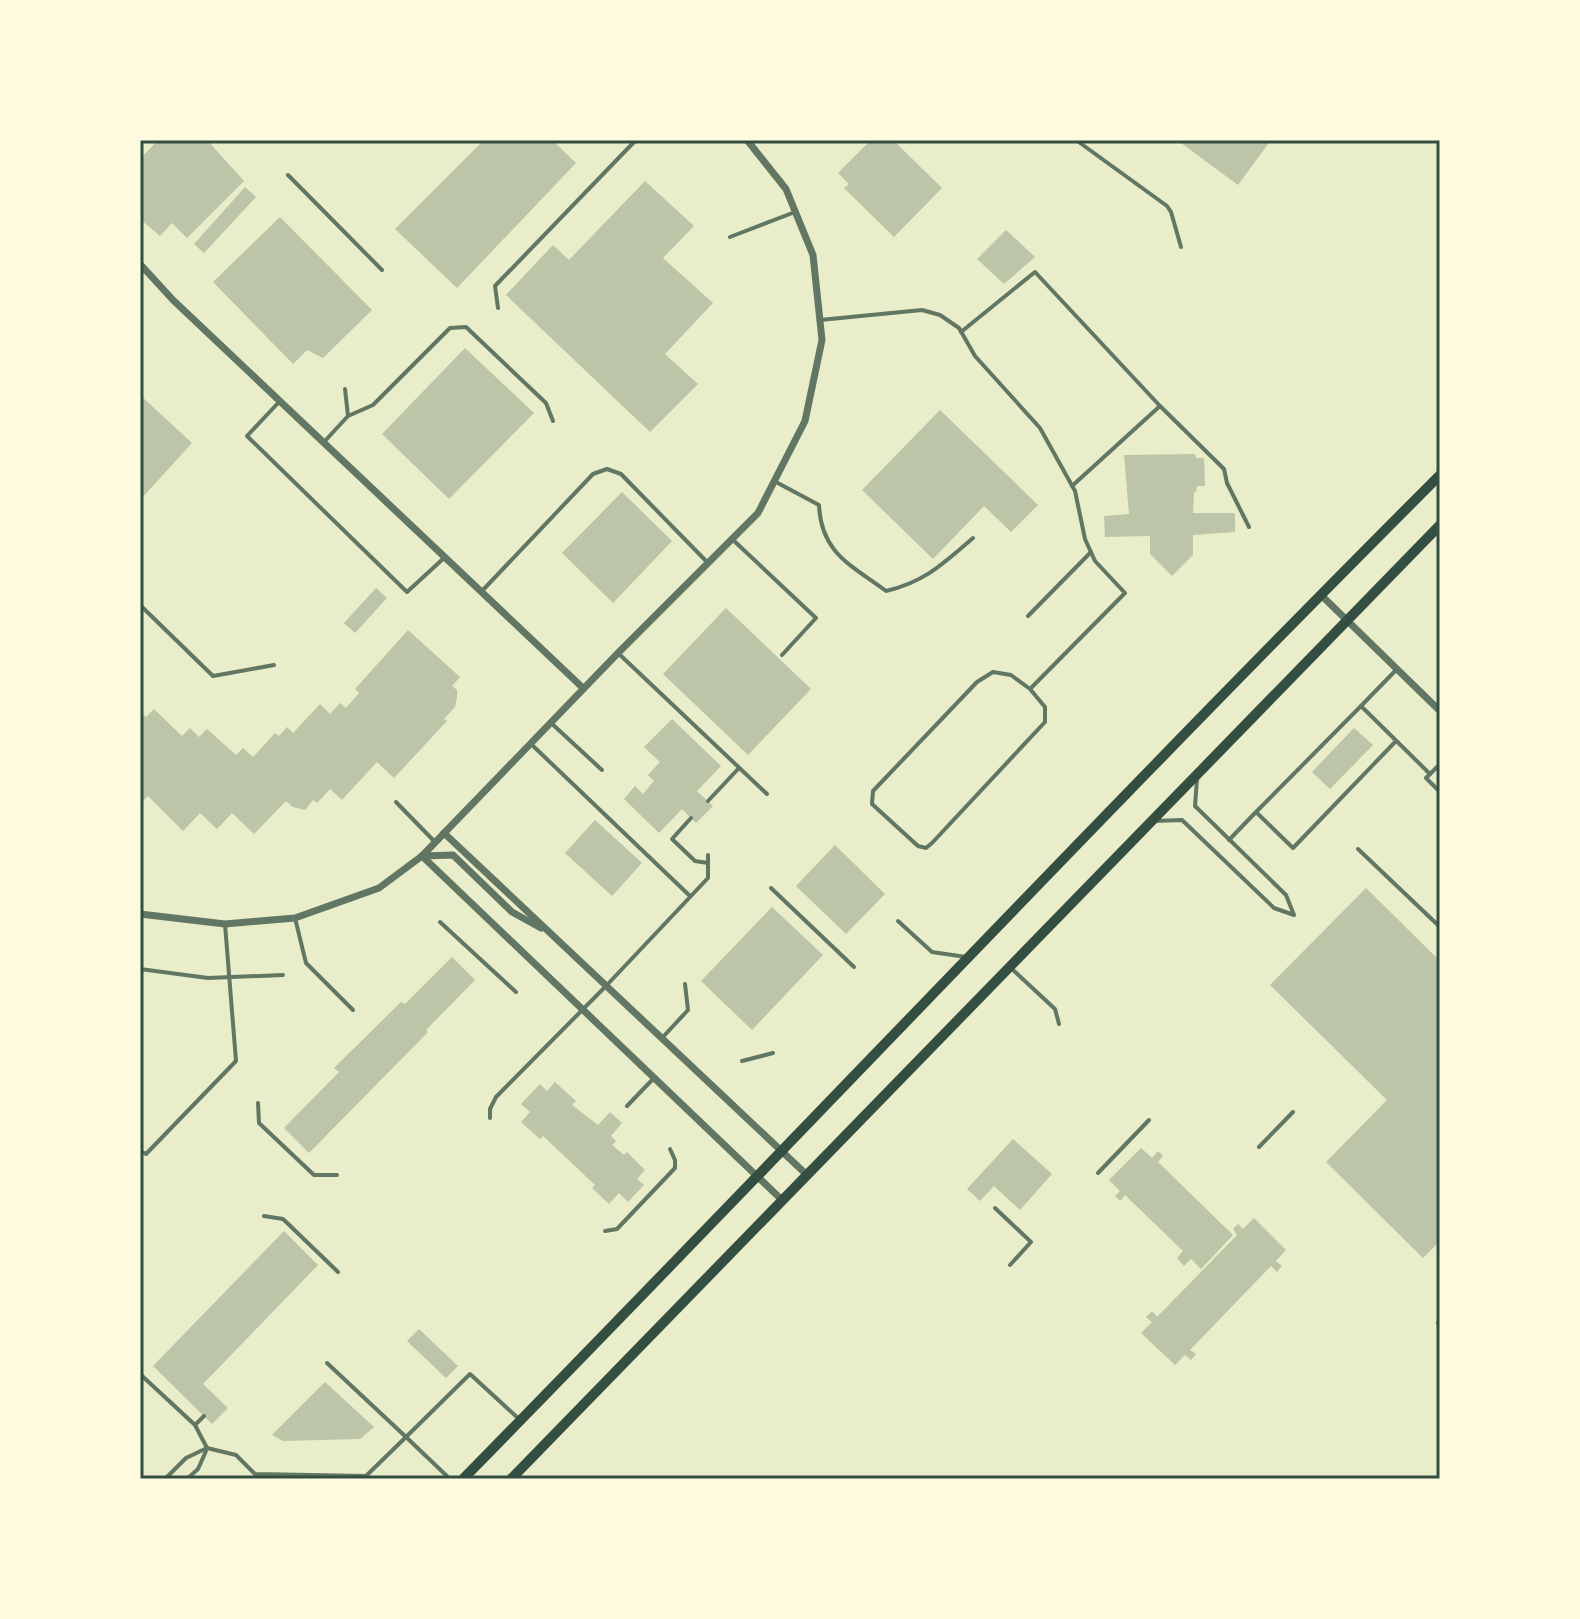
<svg xmlns="http://www.w3.org/2000/svg" width="1580" height="1619" font-family="Jost,sans-serif">
	<rect width="100%" height="100%" fill="#e9edc9"/>
	<g fill="#bcc5a7">
		<path d="M158,140H207L244,181L187,238L172,223L160,236L140,219V159Z"/>
		<path d="M484,140H552L576,163L457,288L395,229Z"/>
		<path d="M871,140H893L942,188L894,237L844,188L849,184L838,173Z"/>
		<path d="M1177,140H1271L1238,185Z"/>
		<path d="M645,181L694,226L663,258L713,303L665,354L698,384L650,432L506,295L553,245L569,260Z"/>
		<path d="M245,187L256,197L204,253L194,244Z"/>
		<path d="M280,217L372,310L323,358L307,350L293,364L213,282Z"/>
		<path d="M1006,230L1035,257L1004,284L977,259Z"/>
		<path d="M465,348L534,413L449,499L382,434Z"/>
		<path d="M140,395L192,443L140,500Z"/>
		<path d="M940,410L1038,505L1011,532L984,506L933,559L862,490Z"/>
		<path d="M1195,454L1196,458H1204L1205,486H1197L1196,492H1194L1193,513H1235V532L1193,535V555L1172,576L1150,554V536L1105,537L1104,516L1129,514L1124,455Z"/>
		<path d="M622,492L672,541L613,603L562,553Z"/>
		<path d="M376,588L387,598L355,633L344,623Z"/>
		<path d="M726,608L811,689L748,755L663,674Z"/>
		<path d="M408,630L460,677L452,686L457,690V698L455,707L444,719L447,721L394,778L377,762L342,800L330,789L317,803L313,800L305,810L293,807L286,801L254,834L232,813L217,829L200,813L183,831L148,796L140,804V711L146,717L154,709L182,736L190,728L199,737L207,729L236,755L243,748L253,757L275,733L279,736L287,727L293,733L320,704L330,714L340,703L346,708L359,693L355,689Z"/>
		<path d="M672,719L721,766L697,791L713,806L696,823L682,809L659,833L624,799L635,786L643,794L654,781L648,775L660,762L644,747Z"/>
		<path d="M1354,728L1373,745L1330,789L1312,772Z"/>
		<path d="M595,820L642,863L612,896L565,853Z"/>
		<path d="M835,845L885,894L846,934L796,886Z"/>
		<path d="M1366,888L1440,961V1241L1423,1258L1326,1162L1387,1100L1270,985Z"/>
		<path d="M772,907L823,955L752,1030L701,981Z"/>
		<path d="M452,957L475,980L426,1030L428,1032L309,1153L284,1128L339,1072L334,1068L401,1002L405,1004Z"/>
		<path d="M555,1082L576,1101L572,1105L598,1125L610,1112L622,1123L611,1136L616,1141L612,1145L624,1155L627,1152L645,1170L637,1179L644,1185L628,1202L619,1193L609,1204L592,1188L595,1185L543,1136L540,1139L521,1122L530,1112L521,1104L540,1084L547,1091Z"/>
		<path d="M1013,1139L1052,1174L1020,1210L994,1186L980,1201L967,1189Z"/>
		<path d="M1141,1148L1152,1158L1158,1151L1163,1156L1158,1162L1233,1235L1201,1269L1191,1259L1184,1266L1177,1258L1183,1251L1125,1195L1120,1201L1115,1196L1120,1191L1109,1180Z"/>
		<path d="M1254,1218L1286,1250L1276,1261L1282,1266L1277,1272L1271,1266L1190,1350L1196,1354L1191,1360L1185,1355L1175,1365L1141,1333L1152,1322L1146,1317L1152,1311L1157,1317L1237,1235L1233,1229L1238,1224L1243,1229Z"/>
		<path d="M284,1231L318,1265L203,1384L228,1408L212,1424L153,1366Z"/>
		<path d="M419,1329L458,1366L446,1378L407,1341Z"/>
		<path d="M325,1382L374,1427L360,1439L283,1441L272,1435Z"/>
	</g>
	<g fill="none" stroke-linecap="round" stroke-linejoin="round">
		<g stroke="#617663" stroke-width="4">
			<path d="M1076,140L1167,206L1171,212L1181,247"/>
			<path d="M288,175L382,270"/>
			<path d="M730,237L795,212"/>
			<path d="M498,308L495,286L636,140"/>
			<path d="M820,320L922,310L940,315L959,328L975,356L1040,428L1075,491L1085,539L1095,561L1125,593L1030,689L1011,675L993,672L977,682L873,791L872,804L918,846L926,848L932,843L1045,722V707L1030,689"/>
			<path d="M961,332L1035,272L1160,406"/>
			<path d="M345,389L348,416"/>
			<path d="M279,402L247,436L407,592L444,558"/>
			<path d="M324,442L348,416L373,405L450,328L466,327L546,403L553,421"/>
			<path d="M774,481L819,505C821,553 851,565 886,591C925,582 944,563 973,538"/>
			<path d="M1072,486L1160,406L1224,469L1227,483L1249,527"/>
			<path d="M732,539L816,618L782,655"/>
			<path d="M482,591L593,474L607,469L621,474L708,563"/>
			<path d="M140,605L213,676L274,665"/>
			<path d="M1028,616L1091,552"/>
			<path d="M618,653L767,794"/>
			<path d="M1397,669L1361,706L1430,774"/>
			<path d="M1361,706L1256,812L1293,848L1396,741"/>
			<path d="M550,722L602,770"/>
			<path d="M530,743L690,896"/>
			<path d="M1440,764L1426,778L1440,792"/>
			<path d="M708,801L739,768"/>
			<path d="M396,802L435,842"/>
			<path d="M691,818L672,839L695,861L708,863"/>
			<path d="M1155,821L1182,820L1274,908L1294,915L1286,895L1195,806L1197,779"/>
			<path d="M1229,840L1255,813"/>
			<path d="M1358,849L1440,927"/>
			<path d="M771,888L854,967"/>
			<path d="M295,918L306,963L353,1010"/>
			<path d="M898,921L932,952L966,957"/>
			<path d="M440,922L516,992"/>
			<path d="M140,969L208,978L283,975"/>
			<path d="M1012,969L1055,1009L1059,1024"/>
			<path d="M662,1038L688,1010L685,984"/>
			<path d="M742,1061L773,1053"/>
			<path d="M258,1103L259,1123L314,1175H337"/>
			<path d="M627,1106L653,1079"/>
			<path d="M490,1118V1109L496,1097L606,986L708,878V855"/>
			<path d="M1259,1147L1293,1112"/>
			<path d="M140,1151L146,1154L236,1061L225,924"/>
			<path d="M1098,1173L1149,1120"/>
			<path d="M995,1208L1031,1242L1010,1265"/>
			<path d="M264,1216L283,1219L338,1272"/>
			<path d="M605,1231L617,1229L675,1168V1160L670,1149"/>
			<path d="M1438,1323L1440,1321"/>
			<path d="M327,1363L406,1437L470,1374L519,1419"/>
			<path d="M140,1374L195,1425L207,1448"/>
			<path d="M195,1425L204,1416"/>
			<path d="M165,1479L186,1458L207,1448L236,1455L255,1474L366,1476L406,1437L450,1479"/>
			<path d="M187,1479L198,1469L206,1451"/>
		</g>
		<g stroke="#617663" stroke-width="7">
			<path d="M140,264L173,300L583,688"/>
			<path d="M1321,595L1440,711"/>
			<path d="M444,833L807,1175"/>
			<path d="M422,856L782,1200"/>
			<path d="M422,856L453,855L512,912L541,928"/>
			<path d="M140,914L225,924L295,918L379,888L422,856L618,653L758,513L805,421L822,340L813,255L786,189L747,140"/>
		</g>
		<g stroke="#344e41" stroke-width="10">
			<path d="M463,1479C790,1146 1110,805 1440,475"/>
			<path d="M511,1479L1440,525"/>
		</g>
	</g>
	<rect width="1580" height="1619" fill="none" stroke="#fefae0" stroke-width="284"/>
	<rect x="142" y="142" width="1296" height="1335" fill="none" stroke="#344e41" stroke-width="3"/>
</svg>
